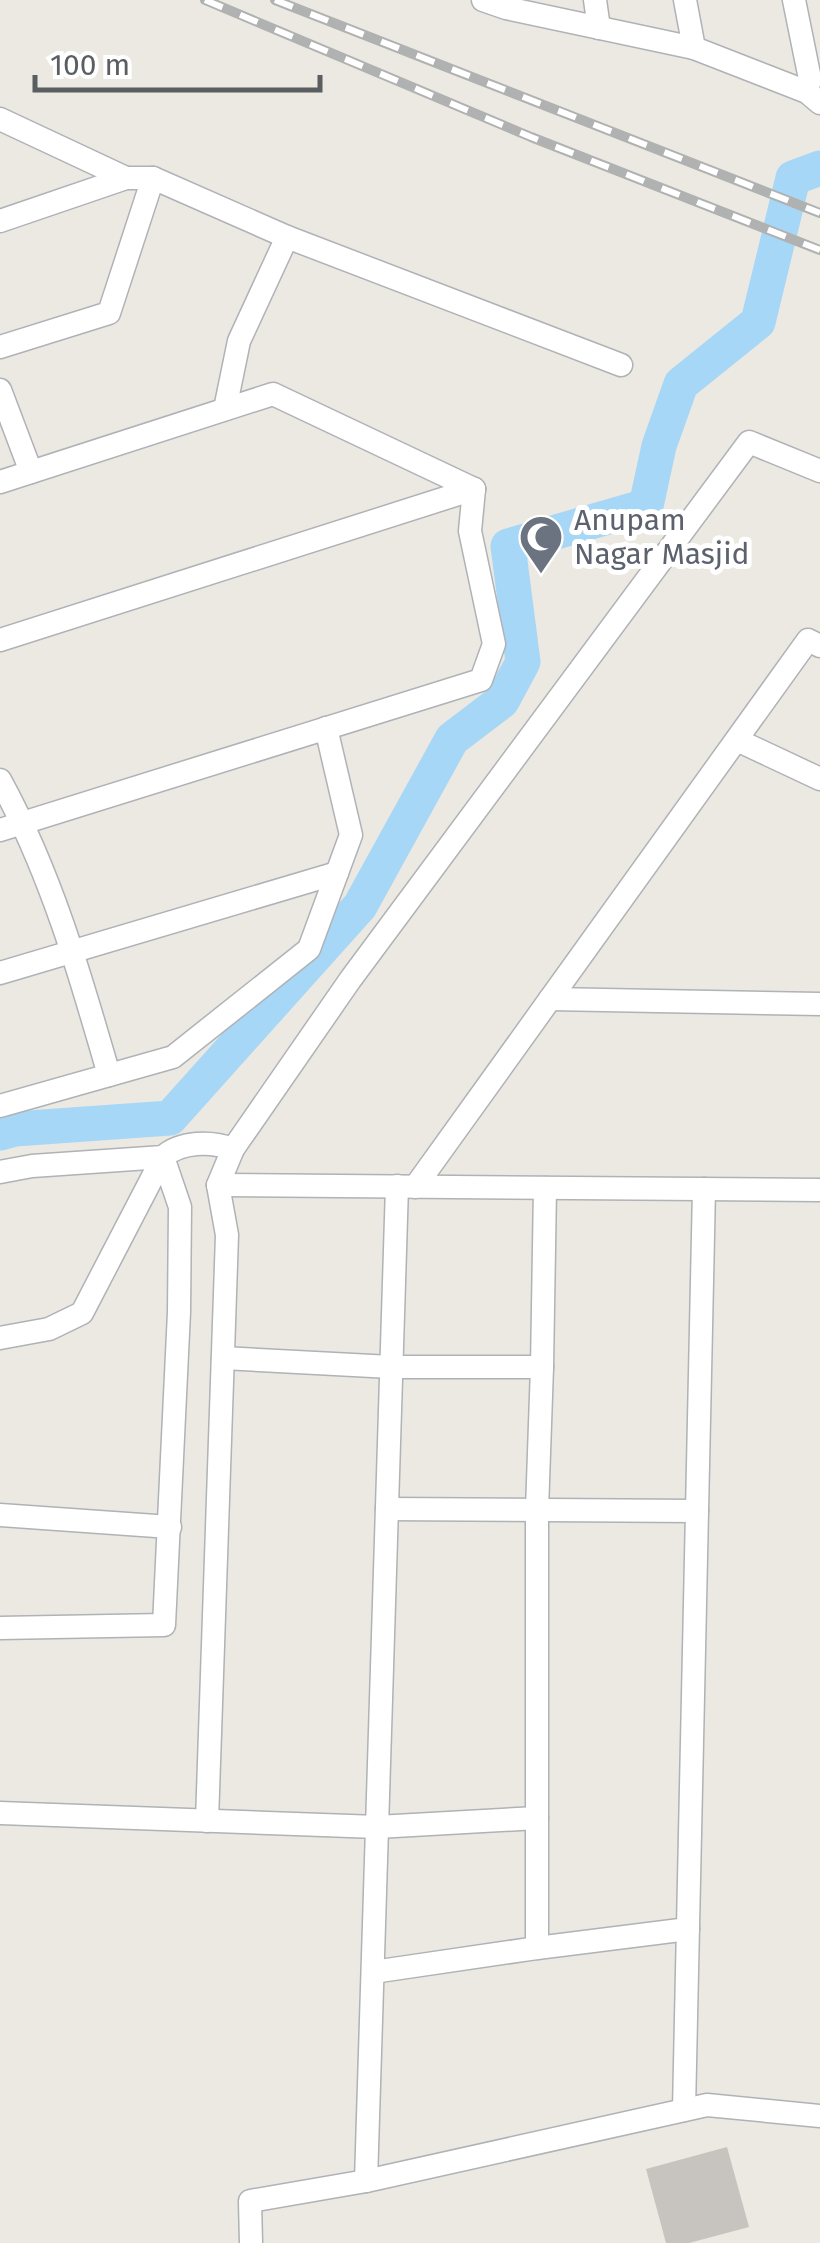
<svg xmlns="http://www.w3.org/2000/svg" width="820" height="2243" font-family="'Fira Sans',sans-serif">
	<rect width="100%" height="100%" fill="#ebe9e2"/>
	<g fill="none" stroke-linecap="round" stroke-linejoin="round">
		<path stroke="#a7d7f6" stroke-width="35" d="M0,1133L15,1129L170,1118L360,906L452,739L502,701L523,662L508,546L646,506L659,446L681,384L758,322L793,178L820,168"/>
	</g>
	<path fill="#c7c3be" d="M727,2147L749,2227L689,2243H666L646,2169Z"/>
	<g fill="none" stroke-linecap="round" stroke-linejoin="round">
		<defs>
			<g id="minor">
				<path d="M483,0L506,8L694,48"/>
				<path d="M595,0L599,28"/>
				<path d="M685,0L694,48L807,92L820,103"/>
				<path d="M794,0L810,79L807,92"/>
				<path d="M0,119L126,178"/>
				<path d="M153,178L287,237L621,365"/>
				<path d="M0,221L126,178H153L109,313L0,347"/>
				<path d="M0,390L31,472"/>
				<path d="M225,409L239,341L287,237"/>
				<path d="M0,482L273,394L474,489"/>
				<path d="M0,640L474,489"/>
				<path d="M737,740L820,779"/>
				<path d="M0,780C51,873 80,974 109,1075"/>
				<path d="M0,830L481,680L494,644L470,531L474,489"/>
				<path d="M0,973L337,873"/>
				<path d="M550,999L820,1004"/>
				<path d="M0,1106L173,1057L309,949L351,835L326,728"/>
				<path d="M0,1172L32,1166L163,1157C181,1141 211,1141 233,1149"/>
				<path d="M218,1185L820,1190"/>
				<path d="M397,1186L366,2181L707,2105L820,2116"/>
				<path d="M415,1187L808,640L820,646"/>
				<path d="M0,1338L49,1329L82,1313L163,1157L180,1207L179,1312L164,1625L0,1628"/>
				<path d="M223,1358L391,1367H542L545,1188"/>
				<path d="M542,1367L537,1510V1948L688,1929"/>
				<path d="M387,1509L697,1511"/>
				<path d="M0,1515L170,1527"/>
				<path d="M0,1813L377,1827L537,1818"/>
				<path d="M207,1821L227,1235L218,1185L233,1149L350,980L749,442L820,471"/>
				<path d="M373,1972L537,1948"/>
				<path d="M684,2110L704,1189"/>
				<path d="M251,2243L250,2201L366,2181"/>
			</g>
		</defs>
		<use href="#minor" stroke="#afb2b6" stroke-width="25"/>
		<use href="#minor" stroke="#fff" stroke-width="22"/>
		<defs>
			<g id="rail">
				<path d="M205,0L531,137L820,250"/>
				<path d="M275,0L820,213"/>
			</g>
		</defs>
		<use href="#rail" stroke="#b0b1b1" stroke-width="10"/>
		<use href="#rail" stroke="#fff" stroke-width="6" stroke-dasharray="19" stroke-linecap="butt"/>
	</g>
	<defs>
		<symbol id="mosque-pin" viewBox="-11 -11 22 30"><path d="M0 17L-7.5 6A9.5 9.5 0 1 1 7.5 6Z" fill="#6b7280" stroke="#fff"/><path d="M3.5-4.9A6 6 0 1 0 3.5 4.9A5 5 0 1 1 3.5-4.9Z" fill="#fff"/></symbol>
	</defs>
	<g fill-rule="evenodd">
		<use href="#mosque-pin" x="516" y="512" width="50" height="68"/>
	</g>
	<g text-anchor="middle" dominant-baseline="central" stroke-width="10" stroke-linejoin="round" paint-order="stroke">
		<g font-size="30" fill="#5b616d" stroke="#fff" text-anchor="start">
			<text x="574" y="520">Anupam<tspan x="574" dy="34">Nagar Masjid</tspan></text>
		</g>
	</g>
	<path d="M35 75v15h285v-15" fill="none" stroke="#5a5e61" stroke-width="5"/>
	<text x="50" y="75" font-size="30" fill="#5a5e61" stroke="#ffffff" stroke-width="8" paint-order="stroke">100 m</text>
</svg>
